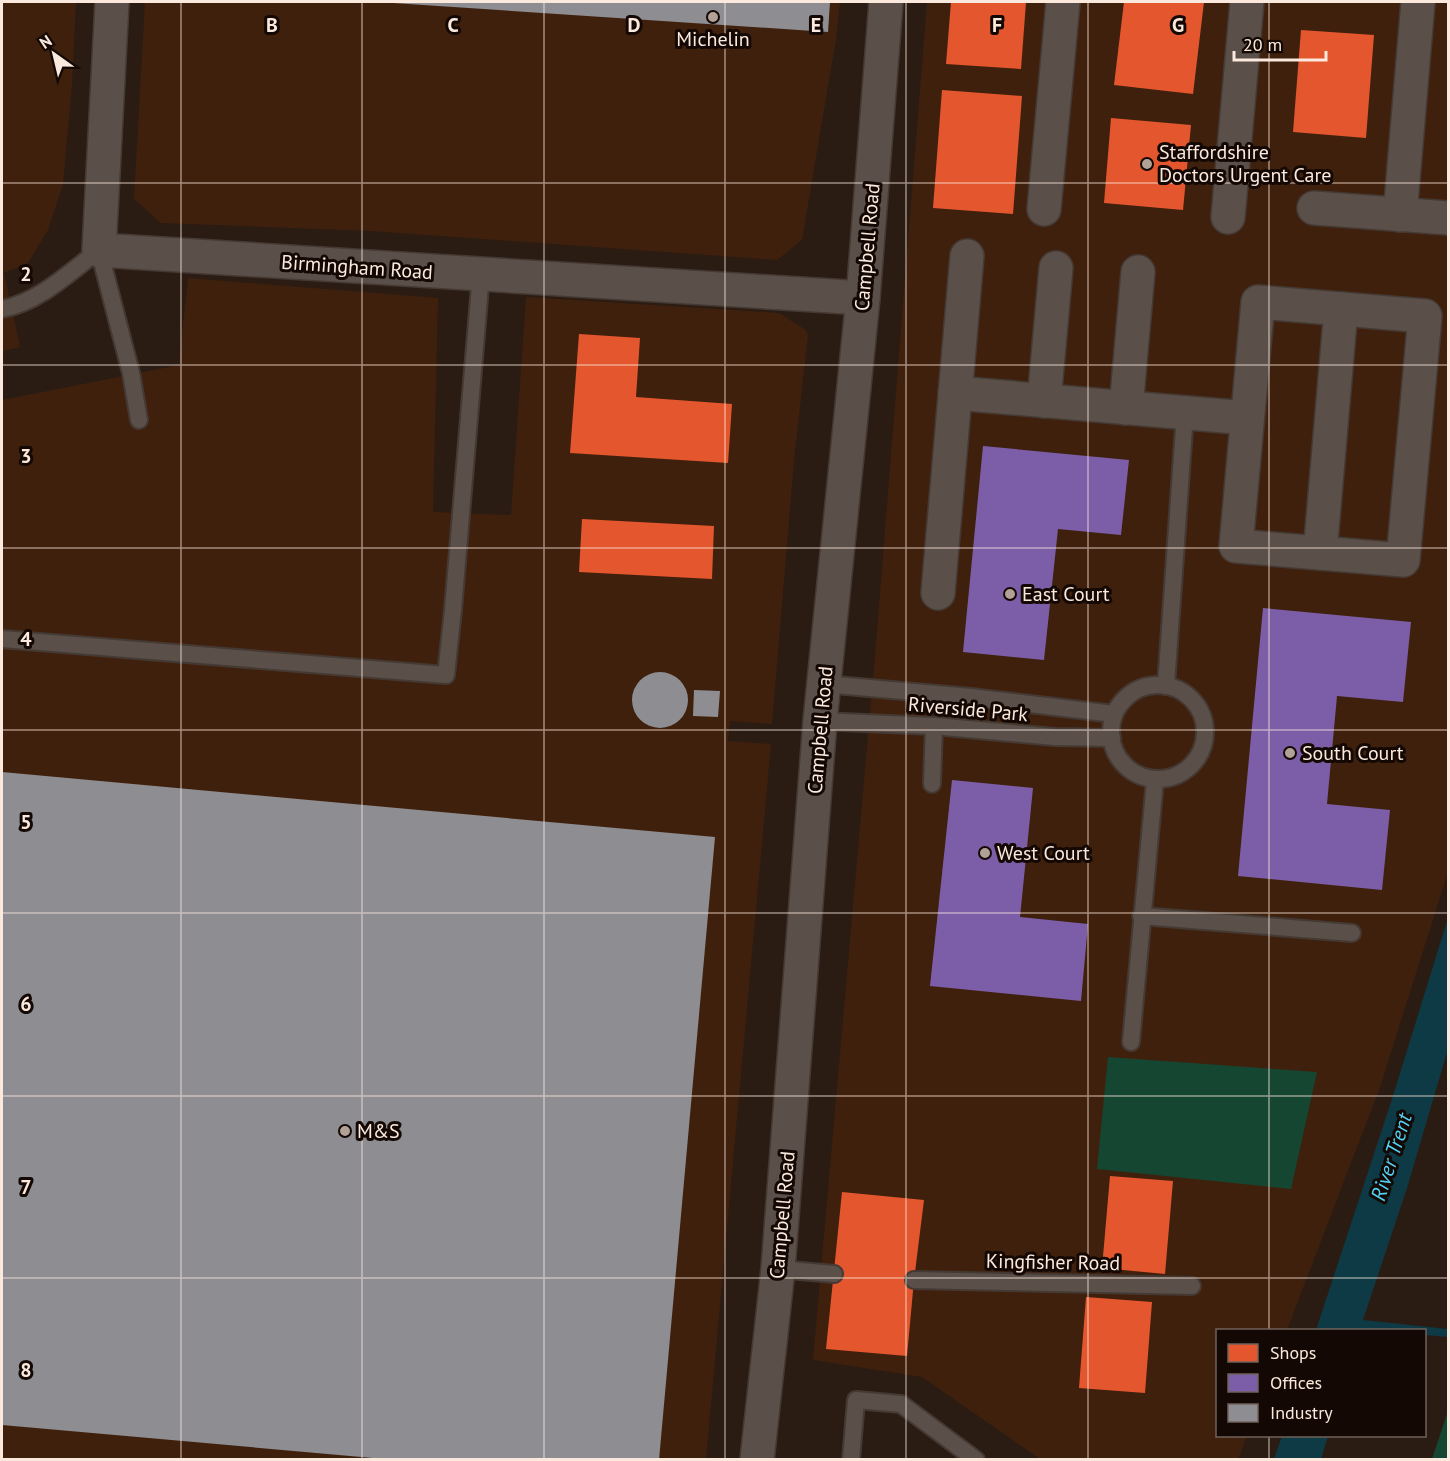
<svg xmlns="http://www.w3.org/2000/svg" width="1450" height="1461" font-family="'PT Sans',sans-serif">
	<rect width="100%" height="100%" fill="#2a1c13"/>
	<g fill="#3f200d">
		<path d="M2,2H76L72,84L63,184L48,230L28,263L4,273L20,347L2,351Z"/>
		<path d="M145,2H840L836,39L802,240L777,260L371,231L161,223L134,199Z"/>
		<path d="M927,2H1448V872L1380,1087L1287,1330H1218V1436H1247L1238,1459H1040L922,1377L813,1360L875,656Z"/>
		<path d="M188,278L438,298L433,512L511,515L526,297L779,313L806,330L808,335L794,461L772,724L730,721L728,741L771,744L706,1459L2,1460V400L179,365Z"/>
	</g>
	<g fill="#154631">
		<path d="M1108,1057L1317,1072L1291,1189L1097,1169Z"/>
		<path d="M1448,1411V1459H1432Z"/>
	</g>
	<g fill="#0d3a45">
		<path d="M1448,918V1049L1407,1188L1363,1320L1448,1329V1337L1425,1335L1424,1330H1316L1392,1099Z"/>
		<path d="M1282,1436H1328L1321,1459H1274Z"/>
	</g>
	<g fill="#e4572e">
		<path d="M951,2H1026L1021,69L946,64Z"/>
		<path d="M1124,2H1204L1193,94L1114,85Z"/>
		<path d="M1301,30L1374,35L1366,138L1293,132Z"/>
		<path d="M942,90L1022,96L1013,214L933,208Z"/>
		<path d="M1111,118L1191,125L1183,210L1104,203Z"/>
		<path d="M579,334L640,338L636,397L732,404L728,463L570,453Z"/>
		<path d="M582,519L714,526L712,579L579,572Z"/>
		<path d="M1110,1176L1173,1181L1165,1274L1102,1268Z"/>
		<path d="M842,1192L924,1200L914,1280L907,1356L826,1349Z"/>
		<path d="M1086,1297L1152,1302L1145,1393L1079,1388Z"/>
	</g>
	<g fill="#7b5ea7">
		<path d="M983,446L1129,460L1121,535L1058,529L1044,660L963,652Z"/>
		<path d="M1263,608L1411,622L1403,702L1337,696L1327,804L1390,810L1382,890L1238,876Z"/>
		<path d="M952,780L1033,788L1020,917L1088,924L1081,1001L930,986Z"/>
	</g>
	<g fill="#8d8d92">
		<path d="M393,2H830L828,32L393,3Z"/>
		<circle cx="660" cy="700" r="28"/>
		<path d="M694,690L720,691L718,717L693,716Z"/>
		<path d="M2,772L715,837L659,1460H395L2,1425Z"/>
	</g>
	<g fill="none" stroke-linecap="round" stroke-linejoin="round">
		<defs>
			<g id="service">
				<path d="M2,309C39,302 69,273 99,250L131,373L139,420"/>
				<path d="M2,639L446,675L453,610L481,274"/>
				<path d="M824,684L971,697L1114,714"/>
				<circle cx="1158" cy="732" r="47"/>
				<path d="M1166,686L1185,413"/>
				<path d="M820,721L934,726L1055,737L1112,738"/>
				<path d="M932,784L934,726"/>
				<path d="M1141,916L1352,933"/>
				<path d="M1131,1042L1155,780"/>
				<path d="M778,1269L834,1274"/>
				<path d="M914,1280L1192,1286"/>
				<path d="M851,1460L856,1400L901,1404L976,1460"/>
			</g>
			<g id="minor">
				<path d="M112,2L99,250L863,298"/>
				<path d="M1314,208L1448,218"/>
				<path d="M1044,209L1063,2"/>
				<path d="M1400,215L1418,2"/>
				<path d="M1228,217L1247,2"/>
				<path d="M1258,302L1425,316L1403,560L1236,546Z"/>
				<path d="M955,393L1247,418"/>
				<path d="M1044,401L1056,268"/>
				<path d="M1126,408L1138,272"/>
				<path d="M1320,553L1341,309"/>
				<path d="M938,593L967,256"/>
				<path d="M757,1460L778,1269L820,721L863,298L886,2"/>
			</g>
		</defs>
		<use href="#service" stroke="#453933" stroke-width="20"/>
		<use href="#minor" stroke="#453933" stroke-width="36"/>
		<use href="#service" stroke="#5a4f49" stroke-width="16"/>
		<use href="#minor" stroke="#5a4f49" stroke-width="33"/>
	</g>
	<path fill="none" stroke="#fbe9de" stroke-width="1.5" stroke-opacity="0.55" d="M181,2V1460M362,2V1460M544,2V1460M725,2V1460M906,2V1460M1088,2V1460M1269,2V1330M2,183H1448M2,365H1448M2,548H1448M2,730H1448M2,913H1448M2,1096H1448M2,1278H1448M1269,1436V1460"/>
	<g fill="#b2a197" stroke="#130803" stroke-width="2">
		<circle cx="713" cy="17" r="6"/>
		<circle cx="1147" cy="164" r="6"/>
		<circle cx="1010" cy="594" r="6"/>
		<circle cx="1290" cy="753" r="6"/>
		<circle cx="985" cy="853" r="6"/>
		<circle cx="345" cy="1131" r="6"/>
	</g>
	<g text-anchor="middle" dominant-baseline="central" stroke-width="6" stroke-linejoin="round" paint-order="stroke">
		<g font-size="20" fill="#fbe9de" stroke="#130803" text-anchor="start">
			<text x="713" y="39" text-anchor="middle">Michelin</text>
			<text x="1159" y="152">Staffordshire<tspan x="1159" dy="23">Doctors Urgent Care</tspan></text>
			<text x="1022" y="594">East Court</text>
			<text x="1302" y="753">South Court</text>
			<text x="997" y="853">West Court</text>
			<text x="357" y="1131">M&amp;S</text>
		</g>
		<g font-size="20" fill="#fbe9de" stroke="#130803">
			<text transform="translate(867 247) rotate(-85)">Campbell Road</text>
			<text transform="translate(357 267) rotate(4)">Birmingham Road</text>
			<text transform="translate(968 709) rotate(5)">Riverside Park</text>
			<text transform="translate(820 730) rotate(-85)">Campbell Road</text>
			<text transform="translate(782 1215) rotate(-85)">Campbell Road</text>
			<text transform="translate(1053 1262) rotate(1)">Kingfisher Road</text>
		</g>
		<g font-size="21" font-style="italic" fill="#51d3f7" stroke="#130803">
			<text transform="translate(1391 1157) rotate(-72)">River Trent</text>
		</g>
	</g>
	<g font-size="20" text-anchor="middle" font-weight="bold" fill="#fbe9de" stroke="#130803" stroke-width="6" stroke-linejoin="round" paint-order="stroke">
		<text x="272" y="32">B</text>
		<text x="453" y="32">C</text>
		<text x="634" y="32">D</text>
		<text x="816" y="32">E</text>
		<text x="997" y="32">F</text>
		<text x="1178" y="32">G</text>
		<text x="26" y="281">2</text>
		<text x="26" y="463">3</text>
		<text x="26" y="646">4</text>
		<text x="26" y="829">5</text>
		<text x="26" y="1011">6</text>
		<text x="26" y="1194">7</text>
		<text x="26" y="1377">8</text>
	</g>
	<rect width="1450" height="1461" fill="none" stroke="#fbe9de" stroke-width="6"/>
	<rect x="1216" y="1329" width="210" height="108" fill="#130803" stroke="#70625b" stroke-width="1.5"/>
	<rect x="1228" y="1344" width="30" height="18" fill="#e4572e" stroke="#70625b" stroke-width="1.5"/>
	<text x="1270" y="1359" font-size="18" fill="#fbe9de">Shops</text>
	<rect x="1228" y="1374" width="30" height="18" fill="#7b5ea7" stroke="#70625b" stroke-width="1.5"/>
	<text x="1270" y="1389" font-size="18" fill="#fbe9de">Offices</text>
	<rect x="1228" y="1404" width="30" height="18" fill="#8d8d92" stroke="#70625b" stroke-width="1.5"/>
	<text x="1270" y="1419" font-size="18" fill="#fbe9de">Industry</text>
	<g transform="translate(54 54) rotate(326)" stroke="#130803" stroke-width="4.5" paint-order="stroke">
	<path d="M0-4.5L10 22L0 15L-10 22Z" fill="#fbe9de"/>
	<text y="-9" font-size="16" font-weight="bold" text-anchor="middle" fill="#fbe9de">N</text>
	</g>
	<path d="M1234 51v9h92v-9" fill="none" stroke="#fbe9de" stroke-width="3"/>
	<text x="1243" y="51" font-size="18" fill="#fbe9de" stroke="#130803" stroke-width="4.5" paint-order="stroke">20 m</text>
</svg>
